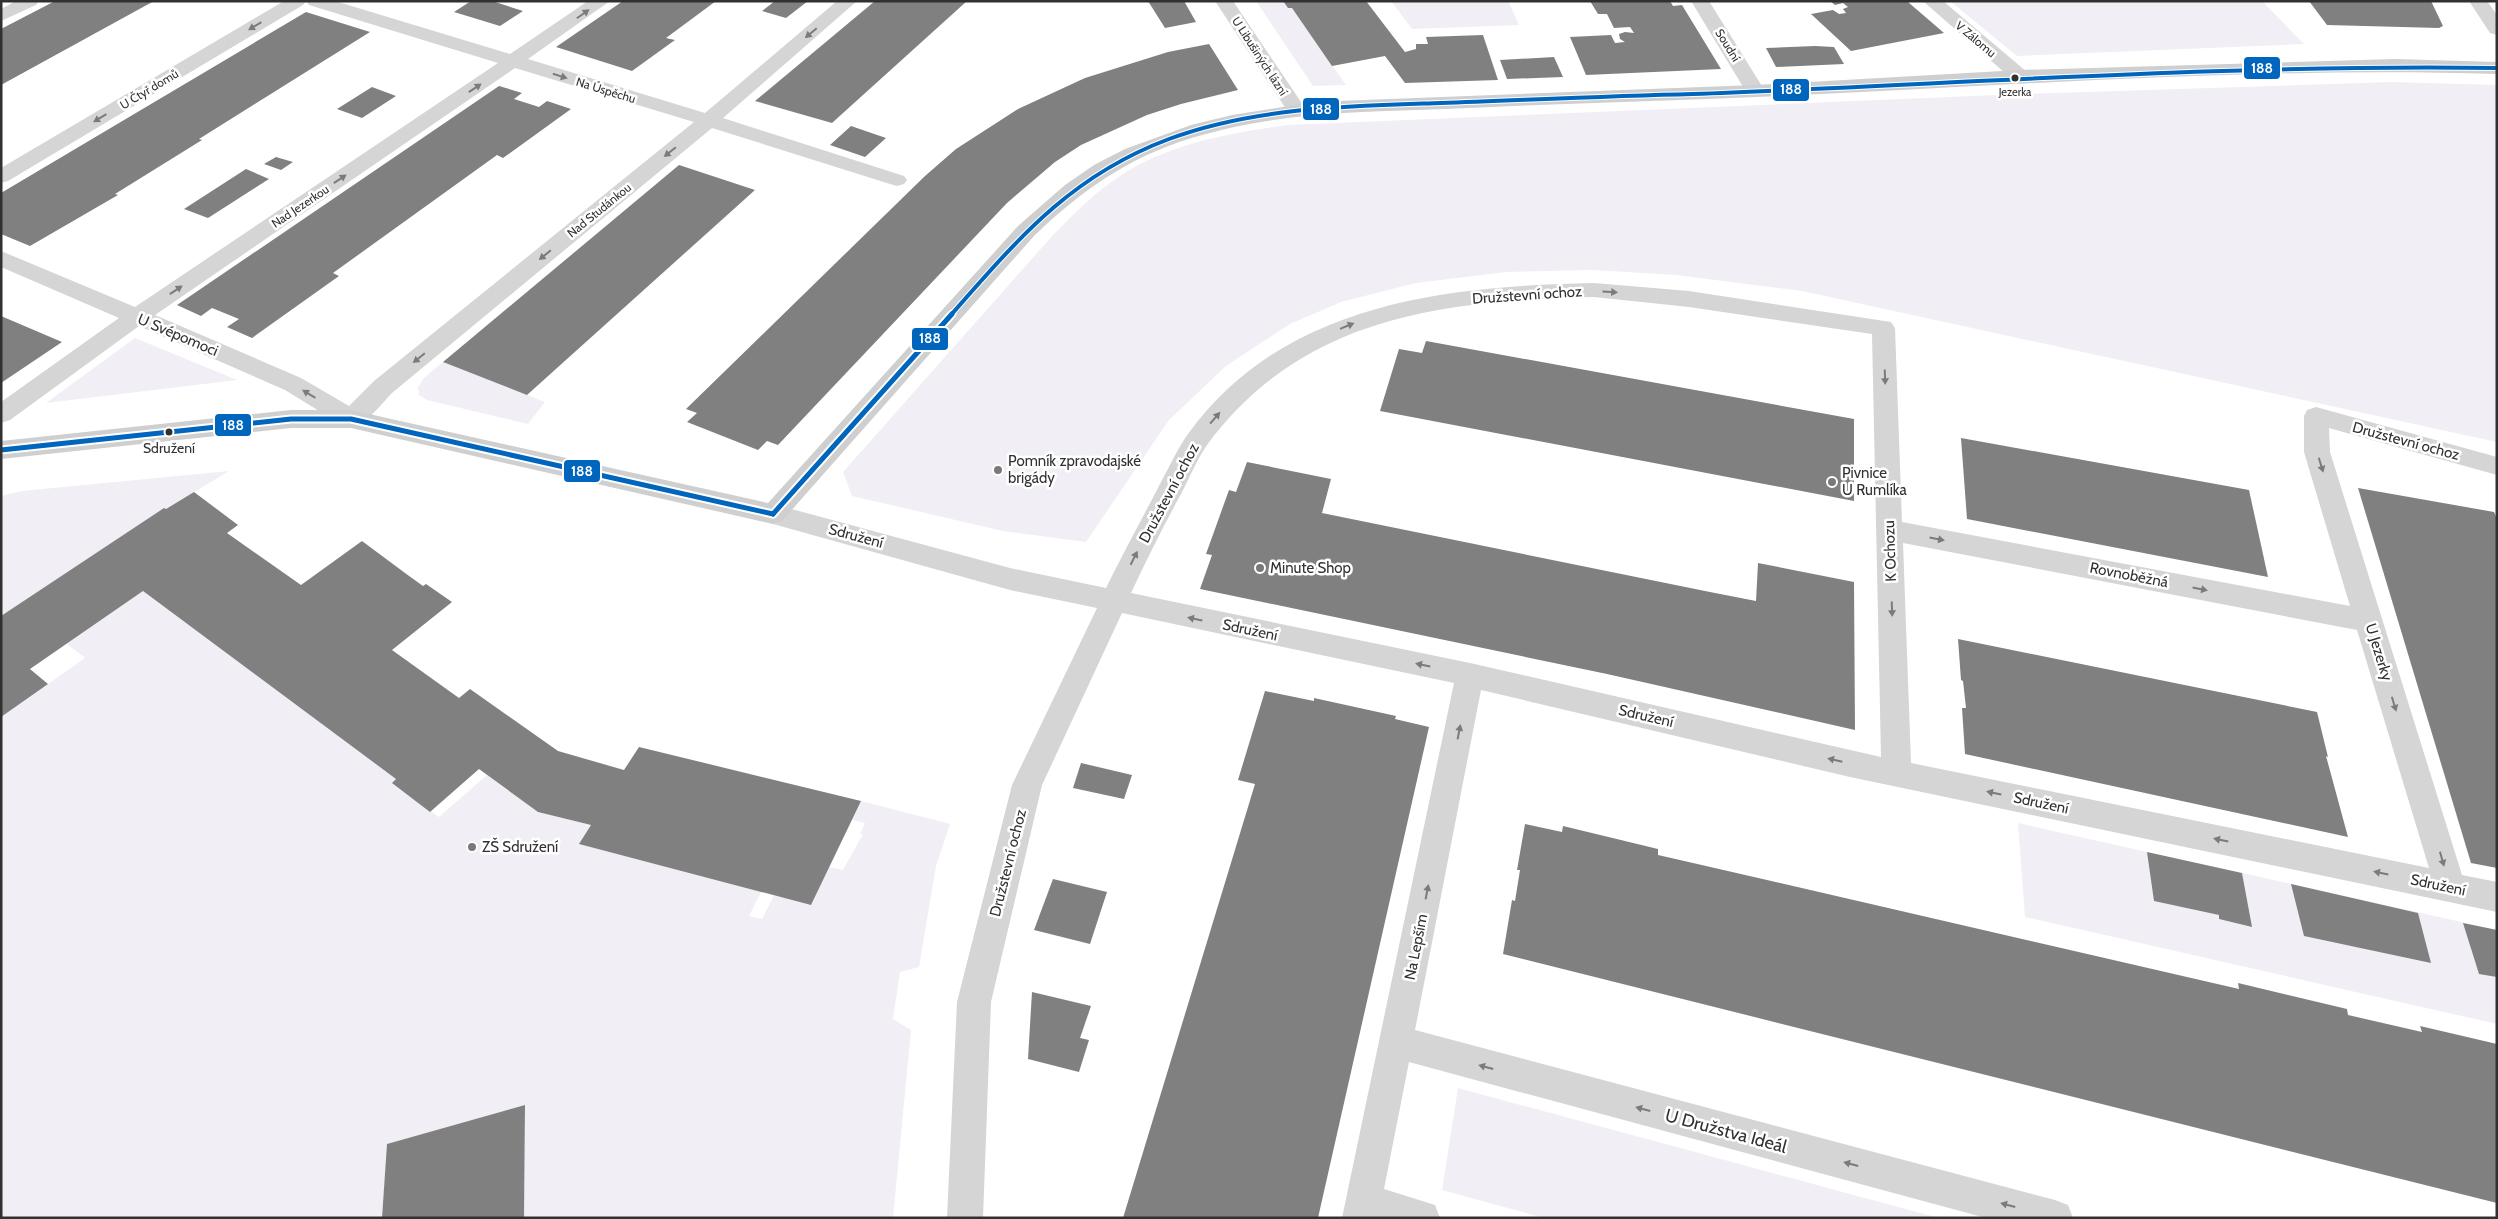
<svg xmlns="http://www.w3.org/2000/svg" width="2498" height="1219" font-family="Cabin,sans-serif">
	<rect width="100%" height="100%" fill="#fff"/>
	<g fill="#f2eef5">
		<path d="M1256,1H1283L1288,8H1292L1346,85L1313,86Z"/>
		<path d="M1391,1H1508L1519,25L1412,29Z"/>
		<path d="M1950,1H2262L2304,44L2017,56Z"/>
		<path d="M2392,82L2497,85V442L1802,291L1676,275L1593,270L1506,272L1416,283L1341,302L1290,324L1226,366L1169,420L1086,542L1003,531L852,496L843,472L1054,234C1075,213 1095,192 1120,176C1170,143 1231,133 1288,125L1996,95Z"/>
		<path d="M135,338L237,380L46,403Z"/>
		<path d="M443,362L545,402L528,424L427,400L419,395L418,387L424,378Z"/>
		<path d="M229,471L166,509L164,508L1,616V496L22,491Z"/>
		<path d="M143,591L396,779L393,783L439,817L487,775L538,812L591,825L580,844L761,892L749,916L762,919L774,895L811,904L829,867L843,870L863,834H860L865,823L852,820L861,801L950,824L936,866L919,967L900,972L893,1019L911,1030L893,1218H524L525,1105L388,1144L382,1218H1V717L85,658L67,644Z"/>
		<path d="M2018,823L2147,852L2192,909L2219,915V919L2251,927L2242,873L2497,930V1024L2025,917Z"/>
		<path d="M1458,1088L1939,1218H1544L1442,1190Z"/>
	</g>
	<g fill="#808080">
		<path d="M55,1H154L1,85V29Z"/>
		<path d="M471,1H492L523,11L500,26L454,12Z"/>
		<path d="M623,1H716L666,38L675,40L632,71L556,47Z"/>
		<path d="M775,1H808L786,18L762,11Z"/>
		<path d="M875,1H967L832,123L755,101Z"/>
		<path d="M1148,1H1184L1196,22L1165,28Z"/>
		<path d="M1283,1H1366L1405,52L1416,49V44H1428L1426,37L1483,35L1498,80L1405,83L1385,56L1332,66L1292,8H1288Z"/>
		<path d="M1590,1H1670L1673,6L1682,5L1721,69L1586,75L1570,37L1611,35L1615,43L1625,42L1620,39L1619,34L1625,32L1634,33L1630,27L1614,28L1607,14H1598Z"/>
		<path d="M1830,1L1908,2L1944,33L1851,51L1811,14L1833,10L1839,14L1846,13L1843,9L1848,7L1843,3L1835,5Z"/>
		<path d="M2309,1H2431L2443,26L2439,28L2327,25Z"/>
		<path d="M306,12L370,32L199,139L202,140L115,194L118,195L30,246L1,234V193Z"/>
		<path d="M1209,44L1238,90L1181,104L1147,115L1081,145L1055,162L1007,203L778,445L767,441L758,450L687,422L697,413L686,409L925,176L956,149L1018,109L1085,78L1168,52Z"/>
		<path d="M1815,46L1834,47L1844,64L1776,67L1766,48Z"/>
		<path d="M1554,57L1563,77L1507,79L1500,60Z"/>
		<path d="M499,86L522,93L514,99L539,107L547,101L571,109L503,158L497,155L333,273L339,276L252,338L227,327L239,319L212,308L201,316L177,305Z"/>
		<path d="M372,87L396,96L362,118L337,109Z"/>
		<path d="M851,126L886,138L865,157L830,145Z"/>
		<path d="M276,157L293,162L281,170L264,164Z"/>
		<path d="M679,165L755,190L527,395L443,362Z"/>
		<path d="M246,169L269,179L208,218L184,209Z"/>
		<path d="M1,316L62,342L1,383Z"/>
		<path d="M1426,341L1854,419V501L1380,411L1399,349L1422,353Z"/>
		<path d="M1961,438L2249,490L2268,577L1967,519Z"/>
		<path d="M1247,462L1331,479L1322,513L1710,592L1756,601L1758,563L1854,582L1855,730L1607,674L1200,589L1212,555L1206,554L1229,490L1236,492Z"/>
		<path d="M2358,488L2494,512L2497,519V868L2471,863Z"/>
		<path d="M194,492L238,525L227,533L301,585L362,541L405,573L423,586L426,584L452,602L392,650L459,698L470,689L558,751L624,770L639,747L861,801L811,905L579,844L591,825L538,812L479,769L430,812L392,783L396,779L143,591L30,669L48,684L1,717V616L164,508L166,509Z"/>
		<path d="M1958,639L2317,712L2328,757L2326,756L2348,837L1965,754L1962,708H1966L1963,681L1961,680Z"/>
		<path d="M1265,691L1314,701V698L1396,716L1395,719L1429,727L1318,1218H1123L1255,784L1238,780Z"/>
		<path d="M1081,763L1132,775L1124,799L1073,788Z"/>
		<path d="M1525,824L1562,832L1563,826L1658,849V855L1693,863L2239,989L2238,983L2347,1009L2348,1015L2422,1032L2420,1026L2497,1044V1203L1503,954L1512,900L1515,901L1520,870H1517Z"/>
		<path d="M2147,852L2242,873L2252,927L2219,919V915L2154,901Z"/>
		<path d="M1053,879L1107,892L1090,944L1034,930Z"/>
		<path d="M2291,884L2418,913L2431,963L2304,936Z"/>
		<path d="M2463,923L2497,930V977L2479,974Z"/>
		<path d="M1032,992L1091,1006L1080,1038L1089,1040L1079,1072L1028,1059Z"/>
		<path d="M525,1105L524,1218H382L387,1144Z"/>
	</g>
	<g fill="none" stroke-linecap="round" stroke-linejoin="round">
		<g fill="#d5d5d5" fill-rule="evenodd">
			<path d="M16,1H39L36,5L1,21V9Z"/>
			<path d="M284,1H306L303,5L8,181L1,183V168Z"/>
			<path d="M306,1H335L510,54L588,1H610L528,59L705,113L837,1H857L723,118L904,176L907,180L904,184L897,186L890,184L712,128L392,393C378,407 363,431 342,425L285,390L139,326L10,420L1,423V402L119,318L1,267V251L135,307L498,63L309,5ZM515,68L694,122L374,381L349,406L301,378L155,315Z"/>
			<path d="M1215,1H1233L1307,111L1304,115H1290Z"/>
			<path d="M1691,1H1709L1765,91L1762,95H1748Z"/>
			<path d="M1923,1H1943L2027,72L2030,76L2027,80H2013Z"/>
			<path d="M2469,1H2487L2497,15V35L2490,33Z"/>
			<path d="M1594,283L1689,291L1891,322L1895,328L1902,522L2350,606L2304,452V416L2307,410L2316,407L2497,457V475L2329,428L2330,452L2462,875L2497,882V912L1850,777L1481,690L1415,1030L2055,1200L2068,1205L2073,1218H1986L1409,1062L1384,1189L1435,1205L1440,1218H1342L1454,683L1122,613L1042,785L991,1002L983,1218H947L957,1002L1012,785L1097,608L1010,590L773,524L764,521L760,514L764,507L773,504L1010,568L1106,588C1123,553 1142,519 1160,484C1169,468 1177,449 1188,434C1283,303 1444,286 1594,283ZM1594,297L1689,307L1872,334L1881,757L1470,663L1131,593C1147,559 1164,525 1182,492C1190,477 1197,459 1207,445C1303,315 1444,301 1594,297ZM1903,543L2357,630L2429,868L1911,763Z"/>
		</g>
		<path fill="#cfcfcf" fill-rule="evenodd" d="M2395,59L2497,62V74C2233,66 1971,89 1708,99C1620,102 1532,105 1445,109C1365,112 1284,112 1206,134C1136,152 1085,187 1034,236L782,521L773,524L351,428H291L1,459V441L291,410H351L768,503L1018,226L1065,185L1094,165L1125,149L1191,125L1232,115L1302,104L1338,101L1755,85L2020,70Z"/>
		<defs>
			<path id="bus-1-far1" d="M950,316C1018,239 1070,176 1169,139C1255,107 1351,106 1441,103C1525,100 1609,96 1693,94C1961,84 2228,64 2497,68"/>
			<g id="bus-1">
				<path d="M1,450L291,419H351L773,514"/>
				<path d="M773,514L952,314"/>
			</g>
		</defs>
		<use href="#bus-1-far1" stroke="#fff" stroke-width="6"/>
		<use href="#bus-1" stroke="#fff" stroke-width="9"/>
		<use href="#bus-1-far1" stroke="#0065bd" stroke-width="4"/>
		<use href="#bus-1" stroke="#0065bd" stroke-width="5"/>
	</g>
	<defs><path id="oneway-solid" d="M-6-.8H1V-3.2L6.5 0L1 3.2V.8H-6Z" transform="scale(1.25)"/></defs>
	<g fill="#7b7b7b">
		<use href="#oneway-solid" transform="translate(583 14) rotate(-35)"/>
		<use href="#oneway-solid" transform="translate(255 26) rotate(149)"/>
		<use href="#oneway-solid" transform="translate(811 33) rotate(140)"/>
		<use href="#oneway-solid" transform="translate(560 76) rotate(17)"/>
		<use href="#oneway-solid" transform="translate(475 88) rotate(-34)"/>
		<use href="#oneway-solid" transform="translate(100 118) rotate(149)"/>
		<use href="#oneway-solid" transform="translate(670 152) rotate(141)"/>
		<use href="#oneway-solid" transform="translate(340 179) rotate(-34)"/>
		<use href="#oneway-solid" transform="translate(545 255) rotate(141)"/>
		<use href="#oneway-solid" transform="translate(176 290) rotate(-34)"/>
		<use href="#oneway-solid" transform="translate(1610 292) rotate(4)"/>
		<use href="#oneway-solid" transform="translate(1347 326) rotate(-22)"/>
		<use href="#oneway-solid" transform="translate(419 358) rotate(141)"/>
		<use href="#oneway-solid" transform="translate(1885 377) rotate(88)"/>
		<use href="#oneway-solid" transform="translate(309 394) rotate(-149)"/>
		<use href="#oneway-solid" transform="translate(1215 418) rotate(-49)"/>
		<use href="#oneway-solid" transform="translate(2321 465) rotate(73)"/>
		<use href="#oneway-solid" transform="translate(1937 539) rotate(11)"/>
		<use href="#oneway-solid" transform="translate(1134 558) rotate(-63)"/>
		<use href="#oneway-solid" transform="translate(2200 589) rotate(11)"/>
		<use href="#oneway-solid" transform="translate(1892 609) rotate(88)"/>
		<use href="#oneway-solid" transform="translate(1195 619) rotate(-168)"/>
		<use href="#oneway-solid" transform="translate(1423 665) rotate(-168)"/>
		<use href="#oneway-solid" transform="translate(2394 704) rotate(73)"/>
		<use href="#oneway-solid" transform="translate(1459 732) rotate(-79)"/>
		<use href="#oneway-solid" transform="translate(1835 760) rotate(-167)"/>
		<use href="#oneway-solid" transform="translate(1994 793) rotate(-168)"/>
		<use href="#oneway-solid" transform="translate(2221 840) rotate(-168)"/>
		<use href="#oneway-solid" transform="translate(2442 859) rotate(74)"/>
		<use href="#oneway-solid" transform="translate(2381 873) rotate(-168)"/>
		<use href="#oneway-solid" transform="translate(1427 892) rotate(-79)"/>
		<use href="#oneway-solid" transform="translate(1486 1067) rotate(-165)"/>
		<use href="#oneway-solid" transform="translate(1643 1109) rotate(-165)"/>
		<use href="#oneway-solid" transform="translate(1851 1164) rotate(-165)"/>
		<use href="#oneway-solid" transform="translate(2008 1205) rotate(-165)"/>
	</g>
	<g fill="#313131" stroke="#fff" stroke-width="2">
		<circle cx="2015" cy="78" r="4.5"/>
		<circle cx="169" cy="432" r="4.5"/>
	</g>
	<g fill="#797979" stroke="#fff" stroke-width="2">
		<circle cx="998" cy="470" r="5"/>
		<circle cx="1832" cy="482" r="5"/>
		<circle cx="1260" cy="568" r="5"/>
		<circle cx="472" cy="847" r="5"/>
	</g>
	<g text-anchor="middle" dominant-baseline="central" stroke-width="5" stroke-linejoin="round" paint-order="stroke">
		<g font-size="11" fill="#313131" stroke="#fff">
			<text x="2015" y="92">Jezerka</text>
		</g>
		<g font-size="12" fill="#313131" stroke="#fff">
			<text transform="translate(1976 39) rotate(40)">V Zálomu</text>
			<text transform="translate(1728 45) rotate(58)">Soudní</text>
			<text transform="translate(1260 56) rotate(57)">U Libušiných lázní</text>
			<text transform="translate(149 89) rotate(-31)">U Čtyř domů</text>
			<text transform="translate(606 90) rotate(17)">Na Úspěchu</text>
			<text transform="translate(300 206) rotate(-34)">Nad Jezerkou</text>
			<text transform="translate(599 210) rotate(-39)">Nad Studánkou</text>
		</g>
		<g font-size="14" fill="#313131" stroke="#fff">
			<text x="169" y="448">Sdružení</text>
		</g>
		<g font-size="15" fill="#313131" stroke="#fff">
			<text transform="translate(1527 295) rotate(-4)">Družstevní ochoz</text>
			<text transform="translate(178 335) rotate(23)">U Svépomoci</text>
			<text transform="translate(2406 441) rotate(15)">Družstevní ochoz</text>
			<text transform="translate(1169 493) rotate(-62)">Družstevní ochoz</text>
			<text transform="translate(856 536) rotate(15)">Sdružení</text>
			<text transform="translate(1890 551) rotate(-92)">K Ochozu</text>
			<text transform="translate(2129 575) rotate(11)">Rovnoběžná</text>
			<text transform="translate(1250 630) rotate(12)">Sdružení</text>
			<text transform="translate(2379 652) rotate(73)">U Jezerky</text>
			<text transform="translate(1646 716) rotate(13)">Sdružení</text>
			<text transform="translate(2041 803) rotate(12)">Sdružení</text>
			<text transform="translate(1008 863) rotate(-76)">Družstevní ochoz</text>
			<text transform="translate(2438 885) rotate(12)">Sdružení</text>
			<text transform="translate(1416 947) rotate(-79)">Na Lepším</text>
		</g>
		<g font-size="15" fill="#313131" stroke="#fff" text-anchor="start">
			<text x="1008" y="461">Pomník zpravodajské<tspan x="1008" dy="17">brigády</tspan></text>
			<text x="1842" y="473">Pivnice<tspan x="1842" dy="17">U Rumlíka</tspan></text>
			<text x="1270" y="568">Minute Shop</text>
			<text x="482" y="847">ZŠ Sdružení</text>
		</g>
		<g font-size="18" fill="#313131" stroke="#fff">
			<text transform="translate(1726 1131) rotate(15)">U Družstva Ideál</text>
		</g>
	</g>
	<g stroke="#fff" stroke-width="2">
		<rect x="2243" y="56" width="38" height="24" rx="5" fill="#0065bd"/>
		<rect x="1772" y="78" width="38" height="24" rx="5" fill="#0065bd"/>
		<rect x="1302" y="97" width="38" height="24" rx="5" fill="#0065bd"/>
		<rect x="911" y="327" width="38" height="24" rx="5" fill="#0065bd"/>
		<rect x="214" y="413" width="38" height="24" rx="5" fill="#0065bd"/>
		<rect x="563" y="459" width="38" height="24" rx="5" fill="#0065bd"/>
	</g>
	<g font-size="14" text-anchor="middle" font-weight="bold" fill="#fff">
		<text x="2262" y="73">188</text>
		<text x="1791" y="94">188</text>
		<text x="1321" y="114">188</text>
		<text x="930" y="343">188</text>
		<text x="233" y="430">188</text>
		<text x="582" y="476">188</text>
	</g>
	<rect width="2498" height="1219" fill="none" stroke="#313131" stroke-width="5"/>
</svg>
